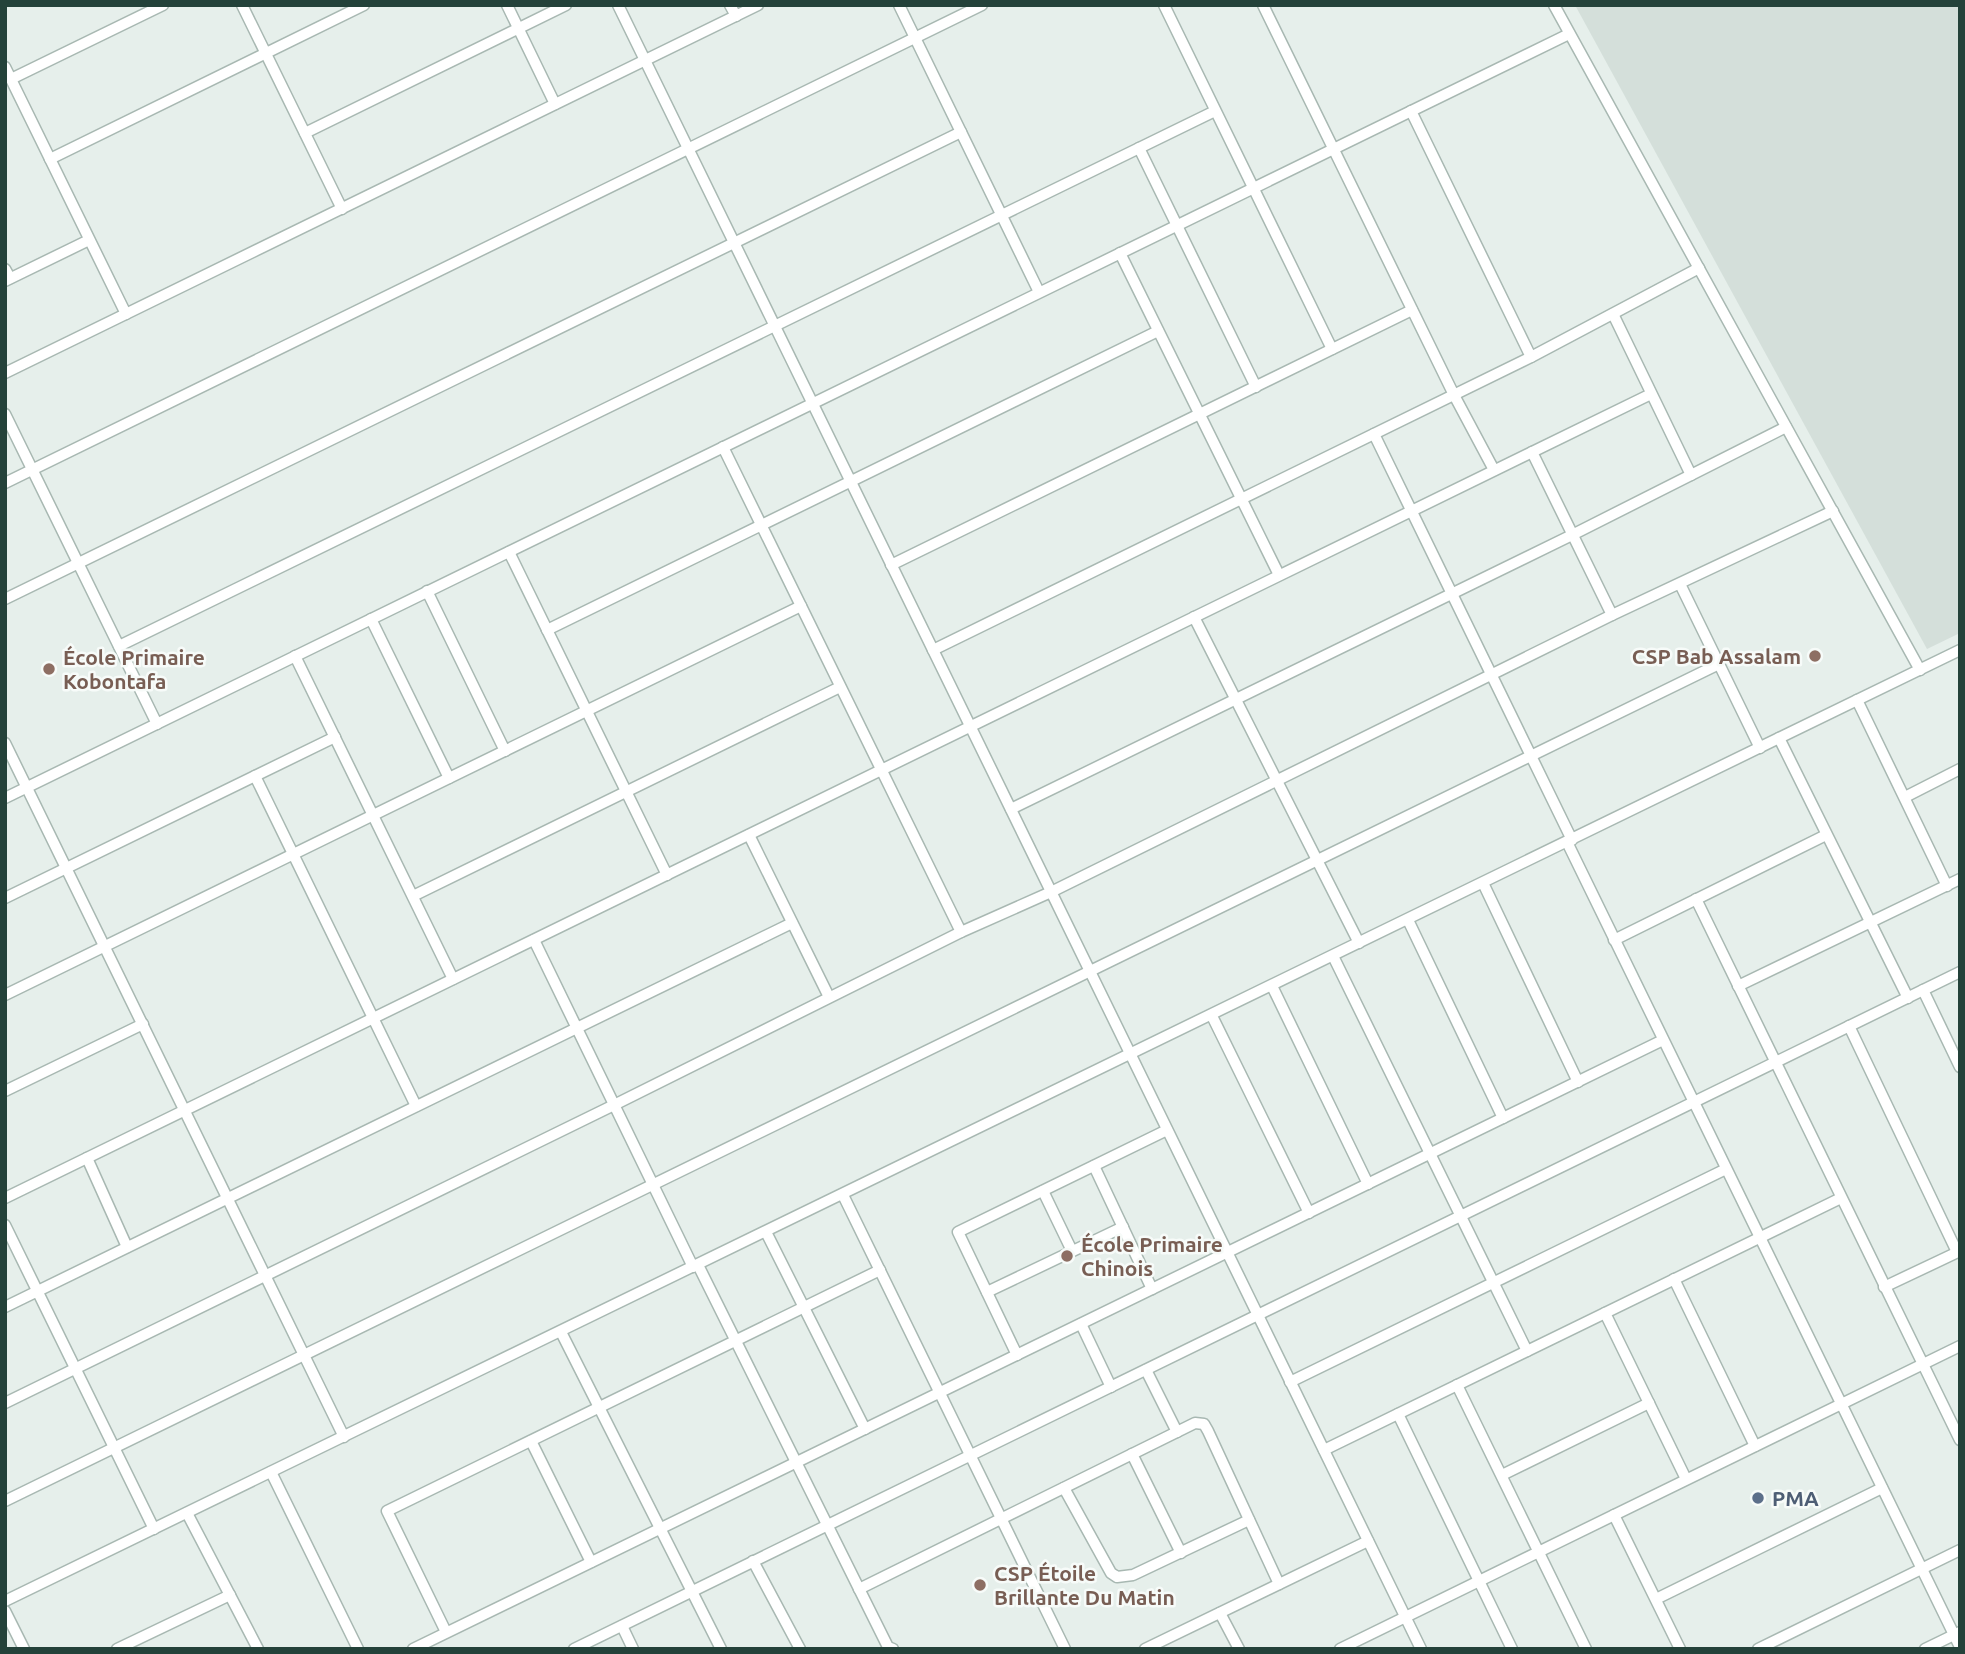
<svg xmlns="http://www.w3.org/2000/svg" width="1965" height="1654" font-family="Ubuntu,sans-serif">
	<rect width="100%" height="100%" fill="#e6efeb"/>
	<path fill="#d4dfda" d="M1575,5H1960V633L1927,649Z"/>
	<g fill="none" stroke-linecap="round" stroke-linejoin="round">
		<defs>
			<g id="minor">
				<path d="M242,5L342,209"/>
				<path d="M507,5L555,104"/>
				<path d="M618,5L1421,1649"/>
				<path d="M730,5L736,16"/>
				<path d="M899,5L1039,292"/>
				<path d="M1164,5L1332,349"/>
				<path d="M1263,5L1454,395L1494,470"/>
				<path d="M1554,5L1920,670"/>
				<path d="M5,67L126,314"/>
				<path d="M11,79L163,5"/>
				<path d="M1411,111L1531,357"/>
				<path d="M305,133L566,5"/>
				<path d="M1139,148L1256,387"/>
				<path d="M50,159L364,5"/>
				<path d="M1120,253L1279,575"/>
				<path d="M5,269L10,278"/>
				<path d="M5,281L89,240"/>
				<path d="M1613,314L1691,475"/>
				<path d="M5,373L758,5"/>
				<path d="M5,414L157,724"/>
				<path d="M1374,434L1572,840"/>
				<path d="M723,447L961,932"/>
				<path d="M1532,452L1612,615"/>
				<path d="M5,483L982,5"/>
				<path d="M509,552L667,875"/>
				<path d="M891,565L1412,310"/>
				<path d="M1680,584L1760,748"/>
				<path d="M427,591L505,751"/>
				<path d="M5,599L961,132"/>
				<path d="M1194,617L1359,943"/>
				<path d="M371,619L449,778"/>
				<path d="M547,630L1158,331"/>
				<path d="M119,646L1215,111"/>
				<path d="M933,650L1531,357L1699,268"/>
				<path d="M295,656L453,979"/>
				<path d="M1857,700L1947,886"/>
				<path d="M1779,738L1908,998"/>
				<path d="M5,743L344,1437"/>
				<path d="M255,776L416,1106"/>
				<path d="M1905,797L1960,769"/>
				<path d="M5,798L1569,34"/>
				<path d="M1011,809L1572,535L1786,427"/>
				<path d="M749,835L829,997"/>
				<path d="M1567,842L1960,1647"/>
				<path d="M1483,883L1578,1082"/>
				<path d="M413,896L840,687"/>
				<path d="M5,898L335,737"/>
				<path d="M1696,899L1960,1440"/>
				<path d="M1408,920L1503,1118"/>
				<path d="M534,940L693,1267"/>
				<path d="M1614,940L1826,835"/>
				<path d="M1333,956L1527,1351"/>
				<path d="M1272,986L1368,1184"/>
				<path d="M1738,986L1960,879"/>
				<path d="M1923,990L1960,1067"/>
				<path d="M5,995L801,606"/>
				<path d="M1212,1016L1309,1213"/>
				<path d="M1849,1026L1957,1252"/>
				<path d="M5,1091L143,1024"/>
				<path d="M87,1158L127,1247"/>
				<path d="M1094,1166L1152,1289"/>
				<path d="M1043,1191L1072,1251"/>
				<path d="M843,1195L1065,1649"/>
				<path d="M5,1198L1651,394"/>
				<path d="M5,1225L154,1529"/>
				<path d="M766,1232L865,1429"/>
				<path d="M698,1265L888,1647L893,1649"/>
				<path d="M1674,1279L1755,1446"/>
				<path d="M1884,1287L1960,1251"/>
				<path d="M987,1292L1123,1227"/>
				<path d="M5,1307L792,923"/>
				<path d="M1605,1313L1686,1479"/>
				<path d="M1081,1324L1111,1387"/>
				<path d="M561,1332L721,1649"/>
				<path d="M1017,1355L958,1232L1167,1130"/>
				<path d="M1146,1370L1177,1432"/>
				<path d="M1290,1382L1726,1169"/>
				<path d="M1457,1385L1586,1649"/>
				<path d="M5,1403L614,1105L961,932L1051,892L1612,615L1833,511"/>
				<path d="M1398,1414L1512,1649"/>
				<path d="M531,1441L591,1562"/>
				<path d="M1324,1450L1841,1198"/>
				<path d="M1132,1454L1181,1553"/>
				<path d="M271,1472L358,1649"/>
				<path d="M1502,1475L1649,1403"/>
				<path d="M1064,1488L1111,1573L1117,1577L1133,1575L1249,1520"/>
				<path d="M5,1501L1719,664"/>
				<path d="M187,1513L258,1649"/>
				<path d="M1614,1515L1680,1649"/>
				<path d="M753,1561L800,1649"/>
				<path d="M859,1589L1195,1423L1204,1424L1208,1431L1279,1584"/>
				<path d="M1656,1599L1882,1488"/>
				<path d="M5,1601L1960,650"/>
				<path d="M5,1611L24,1649"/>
				<path d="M1220,1613L1239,1649"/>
				<path d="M622,1626L633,1649"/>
				<path d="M446,1632L387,1511L880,1270"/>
				<path d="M117,1649L230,1595"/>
				<path d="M413,1649L1663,1040"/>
				<path d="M574,1649L1960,972"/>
				<path d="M1145,1649L1368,1541"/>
				<path d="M1340,1649L1960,1346"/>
				<path d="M1758,1649L1960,1550"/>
				<path d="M1925,1649L1960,1632"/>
			</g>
		</defs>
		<use href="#minor" stroke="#a8b8b2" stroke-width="13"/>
		<use href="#minor" stroke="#fff" stroke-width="10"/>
	</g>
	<g fill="#8d6e63" stroke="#f7fbf9" stroke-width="2.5">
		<circle cx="1815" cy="656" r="7"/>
		<circle cx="49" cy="669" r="7"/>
		<circle cx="1067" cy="1256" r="7"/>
		<circle cx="980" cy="1585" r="7"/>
	</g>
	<circle fill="#5c6f8a" stroke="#f7fbf9" stroke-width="2.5" cx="1758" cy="1498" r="7"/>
	<g text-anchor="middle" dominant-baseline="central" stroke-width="5" stroke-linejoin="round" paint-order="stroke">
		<g font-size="21" font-weight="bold" fill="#785e54" stroke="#f7fbf9" text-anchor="start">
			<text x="1801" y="656" text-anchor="end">CSP Bab Assalam</text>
			<text x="63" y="657">École Primaire<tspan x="63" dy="24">Kobontafa</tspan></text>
			<text x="1081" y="1244">École Primaire<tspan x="1081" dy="24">Chinois</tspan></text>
			<text x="994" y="1573">CSP Étoile<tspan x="994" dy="24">Brillante Du Matin</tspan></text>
		</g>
		<g font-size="21" font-weight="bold" fill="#4e5e75" stroke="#f7fbf9" text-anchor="start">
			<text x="1772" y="1498">PMA</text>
		</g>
	</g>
	<rect width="1965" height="1654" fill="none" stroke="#24423a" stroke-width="14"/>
</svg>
